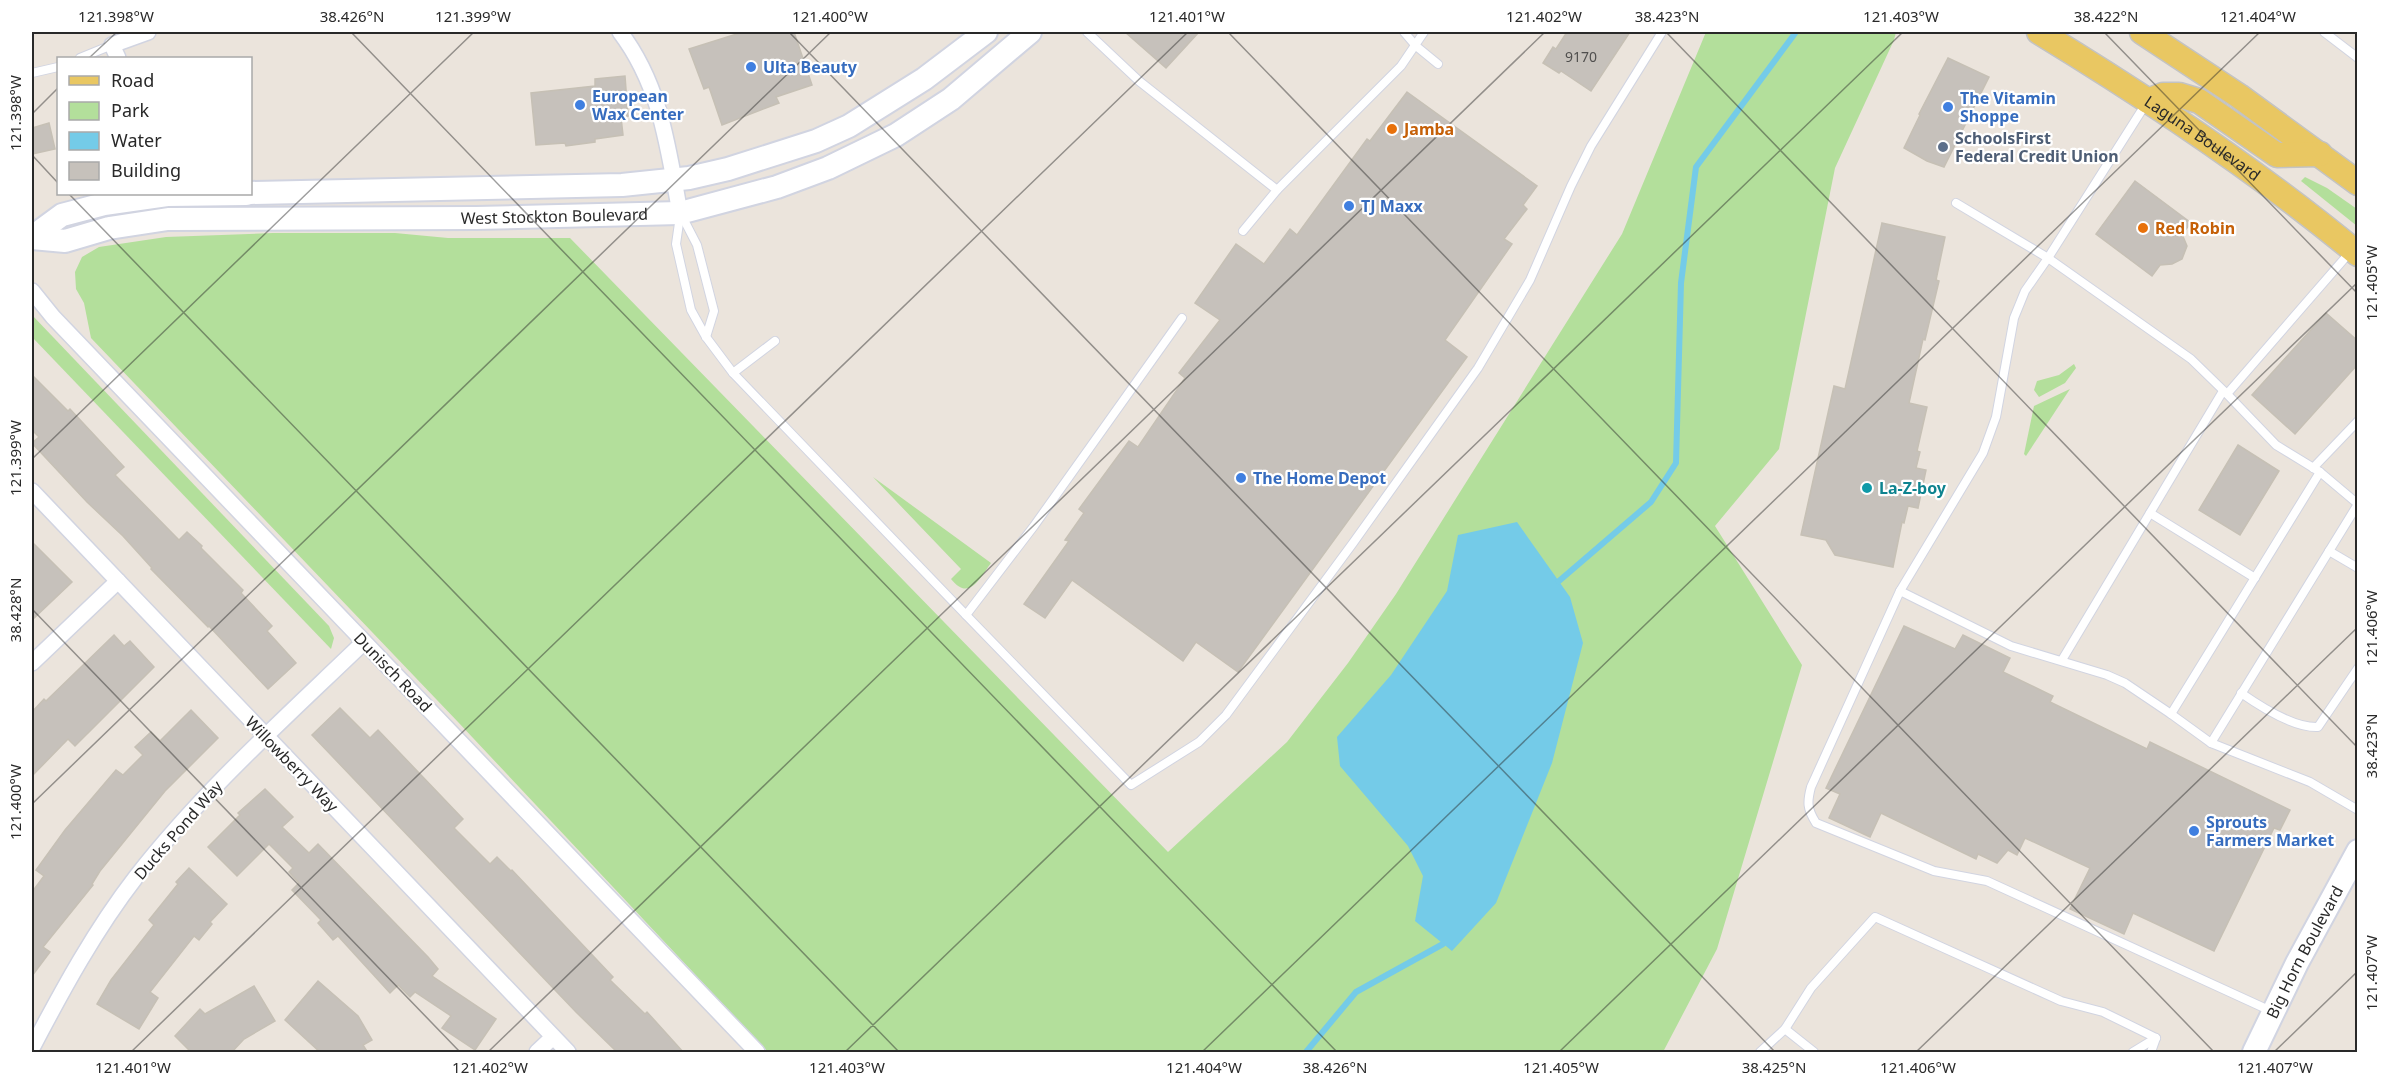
<svg xmlns="http://www.w3.org/2000/svg" width="2389" height="1084" font-family="'Noto Sans',sans-serif">
	<rect width="100%" height="100%" fill="#ebe4dc"/>
	<g fill="#b3df9b">
		<path d="M1706,32H1896L1894,40L1835,168L1779,449L1715,526L1802,665L1717,949L1663,1052H768L458,722L91,338L84,303L76,289L75,272L82,257L99,247L166,237L273,233H395L448,238H570L1168,852L1287,742L1348,663L1396,594L1622,234Z"/>
		<path d="M2305,177L2327,188L2357,209V226L2301,181Z"/>
		<path d="M32,315L329,626L334,638L331,649L32,337Z"/>
		<path d="M2074,364L2076,368L2065,383L2039,397L2034,390L2037,381L2059,375Z"/>
		<path d="M2070,389L2026,456L2024,454L2034,406Z"/>
		<path d="M873,477L991,563C980,578 969,602 951,579L961,569Z"/>
	</g>
	<path fill="#74cbe8" d="M1517,522L1570,597L1583,643L1552,763L1496,903L1452,951L1415,921L1423,876L1408,846L1340,766L1337,737L1391,675L1447,591L1458,535Z"/>
	<g fill="none" stroke-linecap="round" stroke-linejoin="round">
		<g stroke="#74cbe8" stroke-width="6">
			<path d="M1559,581L1651,502L1676,463L1681,283L1696,167L1796,32"/>
			<path d="M1306,1052L1356,992L1443,944"/>
		</g>
	</g>
	<g fill="#c6c1bb" stroke="#c6c0b5" stroke-width="1.5">
		<path d="M743,32H794L812,85L776,97L779,103L722,125L709,87L704,89L689,49Z"/>
		<path d="M1125,32H1199L1166,68Z"/>
		<path d="M1567,32H1630L1591,91L1561,71L1559,73L1543,63L1553,47L1556,49Z"/>
		<path d="M1948,58L1989,77L1944,167L1927,161L1904,148L1920,115L1919,114Z"/>
		<path d="M625,76L628,116L621,117L623,135L595,139V142L566,146L565,143L536,145L531,93L595,86V79Z"/>
		<path d="M1407,92L1537,186L1523,205L1527,209L1504,239L1512,244L1445,340L1467,357L1238,672L1196,642L1183,661L1072,580L1045,618L1024,604L1069,541L1065,540L1084,513L1079,509L1129,441L1138,447L1185,378L1179,373L1220,320L1195,303L1236,244L1264,264L1290,229L1297,235L1367,139L1370,141Z"/>
		<path d="M49,123L55,149L32,154V128Z"/>
		<path d="M2135,181L2191,223L2182,234L2187,246L2182,259L2172,264L2160,265L2152,276L2096,234Z"/>
		<path d="M1882,223L1945,237L1936,280L1939,281L1925,340L1923,339L1909,403L1927,407L1917,451L1920,452L1916,468L1926,470L1918,508L1908,506L1904,523L1902,522L1893,567L1835,555L1826,540L1801,535L1834,386L1845,389Z"/>
		<path d="M2326,313L2358,341V364L2295,434L2252,395Z"/>
		<path d="M32,375L68,411L70,409L124,467L115,475L179,540L187,532L202,546L201,548L243,590L241,593L272,626L267,631L296,663L268,689L209,626L208,627L151,569L152,568L123,536L87,502L32,443L39,437L32,430Z"/>
		<path d="M2238,445L2279,471L2240,535L2199,510Z"/>
		<path d="M32,542L72,582L32,620Z"/>
		<path d="M1904,626L1955,649L1963,635L2010,658L2003,672L2053,696L2050,702L2147,749L2150,742L2290,810L2280,830L2274,828L2214,951L2133,913L2124,934L2070,909L2090,868L2025,838L2017,855L2008,850L1997,863L1978,854L1976,859L1881,813L1870,837L1829,818L1840,794L1826,788Z"/>
		<path d="M114,635L124,646L130,641L154,667L75,746L68,739L32,776V712L44,699L46,701Z"/>
		<path d="M340,708L370,738L378,730L463,819L454,828L490,864L497,857L511,871L512,870L613,977L610,980L645,1014L647,1012L684,1053H618L576,1012L312,735Z"/>
		<path d="M191,710L218,738L165,791L100,871L92,884L93,885L43,947L50,952L32,976V892L44,876L36,870L65,830L116,770L123,775L143,755L135,747L151,732L160,741Z"/>
		<path d="M265,789L293,817L282,827L309,853L318,844L428,957L438,969L432,976L496,1019L475,1050L442,1028L451,1016L415,992L410,997L398,985L390,993L338,936L333,940L318,923L321,920L292,890L299,883L289,872L293,868L269,844L237,876L208,847L240,815L238,813Z"/>
		<path d="M189,868L227,904L210,922L212,924L199,940L194,936L150,992L158,998L139,1029L97,1004L111,980L154,925L149,920L178,884L176,882Z"/>
		<path d="M318,981L358,1016L372,1040L363,1045L368,1053H321L285,1020Z"/>
		<path d="M254,986L275,1021L244,1039L231,1053H192L175,1036L200,1009L205,1014Z"/>
	</g>
	<g fill="none" stroke-linecap="round" stroke-linejoin="round">
		<defs>
			<g id="lane">
				<path d="M1087,32L1139,81L1277,190"/>
				<path d="M1404,32L1416,46L1438,64"/>
				<path d="M2324,32L2358,58"/>
				<path d="M80,58L112,45"/>
				<path d="M32,73L58,67"/>
				<path d="M2147,102L2048,258L2025,291L2014,318L1996,417L1983,453L1900,591L1811,787C1807,802 1807,809 1816,823L1934,871L1987,881L2271,1011"/>
				<path d="M1956,203L2048,258L2191,359L2227,394"/>
				<path d="M680,216L676,244L691,310L706,337L733,373L966,615L1034,526L1182,318"/>
				<path d="M682,216L697,245L714,311L706,337"/>
				<path d="M1243,231L1277,190L1401,66L1424,32"/>
				<path d="M2351,251L2227,394L2276,445L2320,472L2358,504"/>
				<path d="M733,373L775,341"/>
				<path d="M2313,468L2358,421"/>
				<path d="M2150,513L2255,578"/>
				<path d="M2329,551L2358,568"/>
				<path d="M1900,591L2011,646L2107,675L2125,683L2171,714L2211,743L2310,782L2358,810"/>
				<path d="M966,615L1131,785L1199,742L1226,715L1353,543L1478,368L1530,280L1571,186L1591,146L1662,32"/>
				<path d="M2062,660L2223,391"/>
				<path d="M2241,693C2261,707 2294,728 2318,727L2358,668"/>
				<path d="M2171,714L2320,472"/>
				<path d="M2211,743L2358,504"/>
				<path d="M1785,1029L1814,1052"/>
				<path d="M1760,1052L1785,1029L1811,988L1875,917L2061,1001L2103,1012L2156,1038L2151,1052"/>
				<path d="M2133,1052L2156,1038"/>
			</g>
			<g id="street">
				<path d="M620,32C661,86 668,148 680,213"/>
				<path d="M118,58L112,45L148,32"/>
				<path d="M32,291L53,317L757,1052"/>
				<path d="M32,491L568,1052"/>
				<path d="M32,663L118,581"/>
				<path d="M32,1048C63,989 95,930 136,877C203,791 285,718 364,642"/>
				<path d="M537,1052L553,1037"/>
			</g>
			<g id="secondary">
				<path d="M250,193L622,185L689,178L728,169L816,141L849,126L924,79L986,32"/>
				<path d="M32,237L62,215L104,204L167,195L246,194"/>
				<path id="s1" d="M32,238L65,241L109,228L168,219L476,218L680,213L777,187L828,168L896,135L951,99L1030,32"/>
				<path id="s2" d="M2254,1052L2297,963L2358,851"/>
			</g>
			<g id="primary">
				<path id="s3" d="M2039,32C2149,99 2258,171 2358,254"/>
				<path d="M2142,32L2239,96L2358,183"/>
				<path d="M2148,101L2163,95H2179L2199,101L2277,155L2320,154"/>
			</g>
		</defs>
		<use href="#lane" stroke="#d1d4e1" stroke-width="10"/>
		<use href="#street" stroke="#d1d4e1" stroke-width="18"/>
		<use href="#secondary" stroke="#d1d4e1" stroke-width="26"/>
		<use href="#primary" stroke="#c3c3c3" stroke-width="27"/>
		<use href="#lane" stroke="#fff" stroke-width="8"/>
		<use href="#street" stroke="#fff" stroke-width="15"/>
		<use href="#secondary" stroke="#fff" stroke-width="22"/>
		<use href="#primary" stroke="#e9c762" stroke-width="24"/>
	</g>
	<path fill="none" stroke="#292929" stroke-width="1.5" stroke-opacity="0.45" d="M351,32L1337,1052M789,32L1775,1052M1228,32L2214,1052M1666,32L2358,748M2104,32L2358,294M89,58L117,32M32,114L58,88M32,155L58,183M69,194L899,1052M32,459L474,32M32,609L460,1052M32,804L831,32M131,1052L1188,32M488,1052L1545,32M845,1052L1903,32M1202,1052L2260,32M1559,1052L2358,282M1916,1052L2358,627M2274,1052L2358,971"/>
	<g fill="#3f7fe0" stroke="#fff" stroke-width="2">
		<circle cx="751" cy="67" r="6"/>
		<circle cx="580" cy="105" r="6"/>
		<circle cx="1948" cy="107" r="6"/>
		<circle cx="1349" cy="206" r="6"/>
		<circle cx="1241" cy="478" r="6"/>
		<circle cx="2194" cy="831" r="6"/>
	</g>
	<g fill="#e8710a" stroke="#fff" stroke-width="2">
		<circle cx="1392" cy="129" r="6"/>
		<circle cx="2143" cy="228" r="6"/>
	</g>
	<circle fill="#5c6f8a" stroke="#fff" stroke-width="2" cx="1943" cy="147" r="6"/>
	<circle fill="#0f9aa8" stroke="#fff" stroke-width="2" cx="1867" cy="488" r="6"/>
	<g text-anchor="middle" dominant-baseline="central" stroke-width="4.5" stroke-linejoin="round" paint-order="stroke">
		<g font-size="14" fill="#504f4e">
			<text x="1581" y="56">9170</text>
		</g>
		<g font-size="16" font-weight="bold" fill="#366cbe" stroke="#fff" text-anchor="start">
			<text x="763" y="67">Ulta Beauty</text>
			<text x="592" y="96">European<tspan x="592" dy="18">Wax Center</tspan></text>
			<text x="1960" y="98">The Vitamin<tspan x="1960" dy="18">Shoppe</tspan></text>
			<text x="1361" y="206">TJ Maxx</text>
			<text x="1253" y="478">The Home Depot</text>
			<text x="2206" y="822">Sprouts<tspan x="2206" dy="18">Farmers Market</tspan></text>
		</g>
		<g font-size="16" font-weight="bold" fill="#c56008" stroke="#fff" text-anchor="start">
			<text x="1404" y="129">Jamba</text>
			<text x="2155" y="228">Red Robin</text>
		</g>
		<g font-size="16" font-weight="bold" fill="#4e5e75" stroke="#fff" text-anchor="start">
			<text x="1955" y="138">SchoolsFirst<tspan x="1955" dy="18">Federal Credit Union</tspan></text>
		</g>
		<g font-size="16" fill="#292929" stroke="#fff">
			<text stroke="none"><textPath href="#s3" startOffset="195">Laguna Boulevard</textPath></text>
			<text stroke="none"><textPath href="#s1" startOffset="525">West Stockton Boulevard</textPath></text>
			<text transform="translate(393 672) rotate(46)">Dunisch Road</text>
			<text transform="translate(292 764) rotate(46)">Willowberry Way</text>
			<text transform="translate(178 830) rotate(-49)">Ducks Pond Way</text>
			<text stroke="none"><textPath href="#s2" startOffset="112">Big Horn Boulevard</textPath></text>
		</g>
		<g font-size="16" font-weight="bold" fill="#0d838f" stroke="#fff" text-anchor="start">
			<text x="1879" y="488">La-Z-boy</text>
		</g>
	</g>
	<rect width="2389" height="1084" fill="none" stroke="#ffffff" stroke-width="66"/>
	<rect x="57" y="57" width="195" height="138" fill="#ffffff" stroke="#a9a9a9" stroke-width="1.5"/>
	<rect x="69" y="76" width="30" height="9" fill="#e9c762" stroke="#a9a9a9" stroke-width="1.5"/>
	<text x="111" y="87" font-size="18" fill="#292929">Road</text>
	<rect x="69" y="102" width="30" height="18" fill="#b3df9b" stroke="#a9a9a9" stroke-width="1.5"/>
	<text x="111" y="117" font-size="18" fill="#292929">Park</text>
	<rect x="69" y="132" width="30" height="18" fill="#74cbe8" stroke="#a9a9a9" stroke-width="1.5"/>
	<text x="111" y="147" font-size="18" fill="#292929">Water</text>
	<rect x="69" y="162" width="30" height="18" fill="#c6c1bb" stroke="#a9a9a9" stroke-width="1.5"/>
	<text x="111" y="177" font-size="18" fill="#292929">Building</text>
	<rect x="33" y="33" width="2323" height="1018" fill="none" stroke="#292929" stroke-width="2"/>
	<g font-size="15" text-anchor="middle" fill="#292929">
		<text x="116" y="22">121.398°W</text>
		<text x="352" y="22">38.426°N</text>
		<text x="473" y="22">121.399°W</text>
		<text x="830" y="22">121.400°W</text>
		<text x="1187" y="22">121.401°W</text>
		<text x="1544" y="22">121.402°W</text>
		<text x="1667" y="22">38.423°N</text>
		<text x="1901" y="22">121.403°W</text>
		<text x="2106" y="22">38.422°N</text>
		<text x="2258" y="22">121.404°W</text>
		<text transform="translate(16 113) rotate(-90)" y="5">121.398°W</text>
		<text transform="translate(2372 283) rotate(-90)" y="5">121.405°W</text>
		<text transform="translate(16 458) rotate(-90)" y="5">121.399°W</text>
		<text transform="translate(16 610) rotate(-90)" y="5">38.428°N</text>
		<text transform="translate(2372 628) rotate(-90)" y="5">121.406°W</text>
		<text transform="translate(2372 746) rotate(-90)" y="5">38.423°N</text>
		<text transform="translate(16 802) rotate(-90)" y="5">121.400°W</text>
		<text transform="translate(2372 973) rotate(-90)" y="5">121.407°W</text>
		<text x="133" y="1073">121.401°W</text>
		<text x="490" y="1073">121.402°W</text>
		<text x="847" y="1073">121.403°W</text>
		<text x="1204" y="1073">121.404°W</text>
		<text x="1335" y="1073">38.426°N</text>
		<text x="1561" y="1073">121.405°W</text>
		<text x="1774" y="1073">38.425°N</text>
		<text x="1918" y="1073">121.406°W</text>
		<text x="2275" y="1073">121.407°W</text>
	</g>
</svg>
